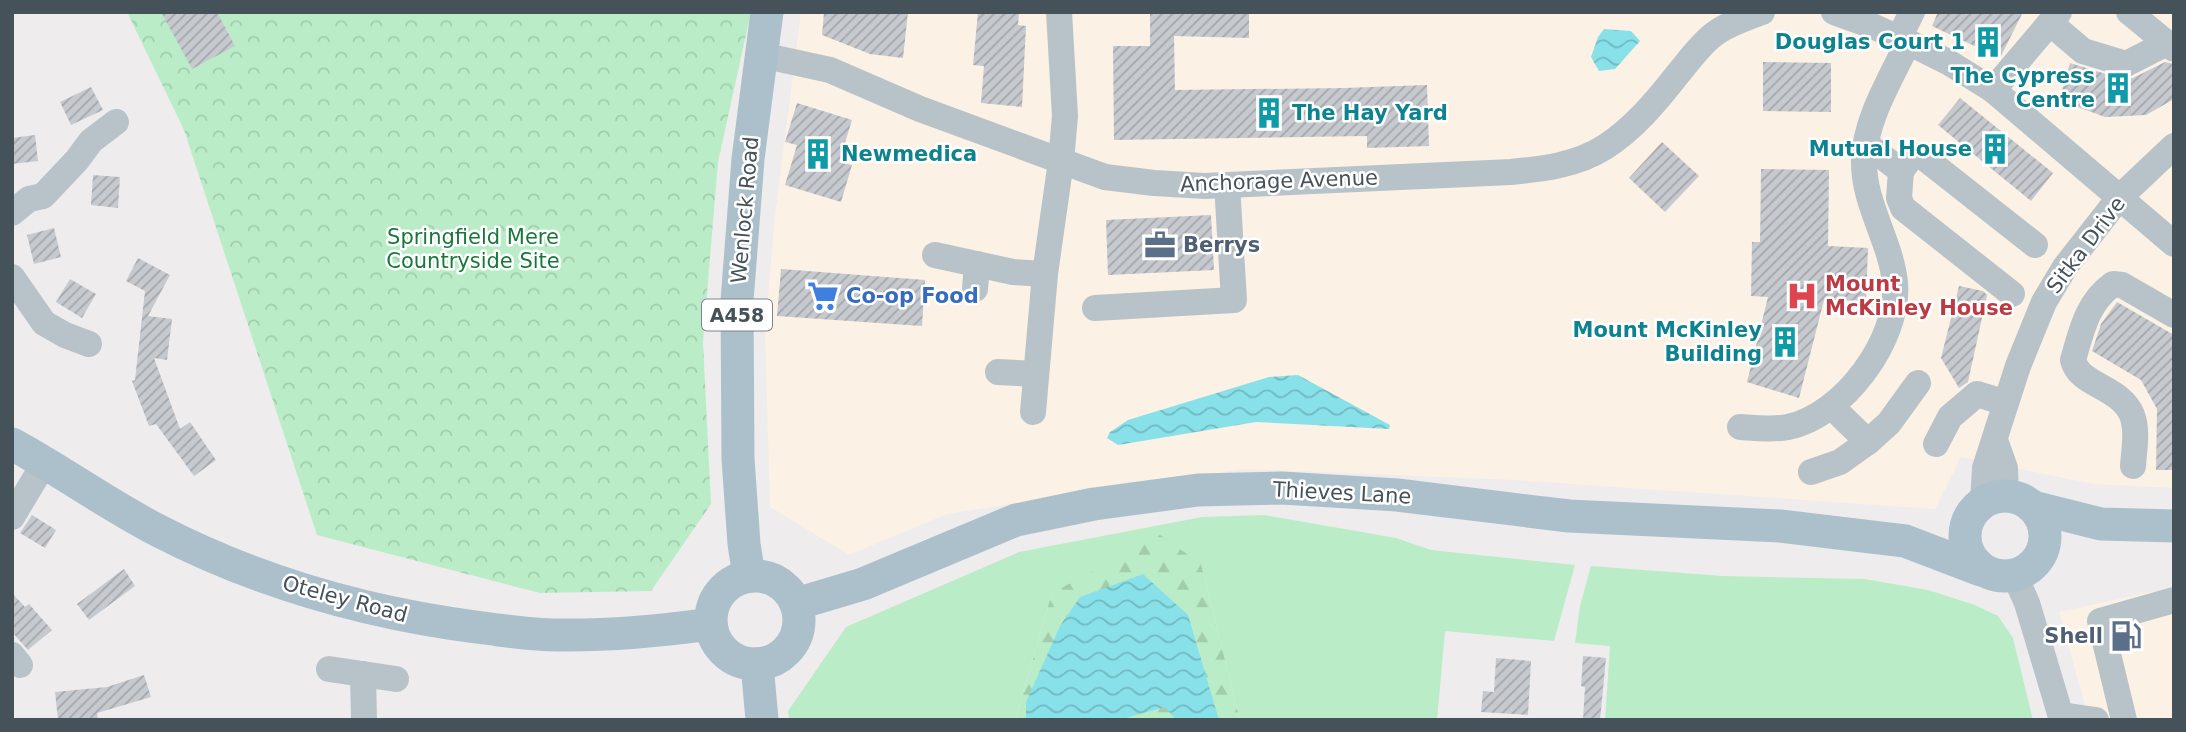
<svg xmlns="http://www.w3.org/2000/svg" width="2186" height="732" font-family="'DejaVu Sans',sans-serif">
	<defs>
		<pattern id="forest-firs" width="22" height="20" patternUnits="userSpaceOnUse" patternTransform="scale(1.75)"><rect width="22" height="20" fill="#baedc7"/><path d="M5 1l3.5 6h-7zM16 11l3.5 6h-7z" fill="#a1cdad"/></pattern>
		<pattern id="park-crowns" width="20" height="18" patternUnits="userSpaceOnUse" patternTransform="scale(1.75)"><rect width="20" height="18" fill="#baedc7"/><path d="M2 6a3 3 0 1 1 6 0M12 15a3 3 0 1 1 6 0" fill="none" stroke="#a1cdad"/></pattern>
		<pattern id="water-waves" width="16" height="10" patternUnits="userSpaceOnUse" patternTransform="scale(1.75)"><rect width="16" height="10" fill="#88e1e9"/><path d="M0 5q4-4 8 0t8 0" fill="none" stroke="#71b9c0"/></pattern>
		<pattern id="building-hatch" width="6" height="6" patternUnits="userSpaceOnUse" patternTransform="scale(1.75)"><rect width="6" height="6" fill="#c6cacf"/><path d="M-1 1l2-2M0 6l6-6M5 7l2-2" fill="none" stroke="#a3a7ab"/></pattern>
	</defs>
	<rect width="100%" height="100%" fill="#efeced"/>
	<g fill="#fbf1e4">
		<path d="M801,12H2174V488L2093,484L1961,457L1935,509L1514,480L1244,469L947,514L849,555L770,507L765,333L775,215Z"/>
		<path d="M2174,587V720H2089L2059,612Z"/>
	</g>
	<g fill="#baedc7">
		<path d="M1264,515L1396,538L1431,550L1575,565L1554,641L1445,631L1437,720H1240L1201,564L1052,593L1015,720H789L788,711L846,627L1019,552L1202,517Z"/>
		<path d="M1591,566L1723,576L1865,579L1928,590L1975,605L1998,616L2013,638L2033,720H1605L1610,646L1575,643L1580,606Z"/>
	</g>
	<path fill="url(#forest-firs)" d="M1160,535L1201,564L1240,720H1015L1052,593Z"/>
	<path fill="url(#park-crowns)" d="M127,12H751L718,162L703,342L711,504L651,591L540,593L317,535L184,130Z"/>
	<g fill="url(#water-waves)">
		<path d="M1604,29L1631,31L1640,41L1615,69L1599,71L1591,57L1598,37Z"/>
		<path d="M1298,375L1390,425L1389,429L1256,422L1118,445L1107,438L1110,432L1128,420L1269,377Z"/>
		<path d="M1143,574L1188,615L1219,720H1176L1165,707L1126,718L1125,720H1026V702L1060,626L1080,597Z"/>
	</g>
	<g fill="url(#building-hatch)">
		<path d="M161,12H217L235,46L192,69Z"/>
		<path d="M824,12H908L903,58L870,54L822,35Z"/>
		<path d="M978,12H1019L1018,25L1026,26L1022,107L981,103L984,66L973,65Z"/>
		<path d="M1150,12H1249V38L1174,36L1175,90L1344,88L1427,85L1429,146L1367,148V136L1114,140L1113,46H1150Z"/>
		<path d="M1938,12H2023L2000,58L1932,26Z"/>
		<path d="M1763,62L1831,63V112L1763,111Z"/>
		<path d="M2165,62L2174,64V99L2146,115L2105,117L2059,100L2070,63L2122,79L2133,78Z"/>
		<path d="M91,87L103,110L71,125L60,102Z"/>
		<path d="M1960,98L2053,173L2031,201L1938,125Z"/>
		<path d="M797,103L852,120L839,162L852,165L841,202L785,185L797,145L785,142Z"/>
		<path d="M35,135L38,161L12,164V138Z"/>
		<path d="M1662,142L1699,176L1665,212L1629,178Z"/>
		<path d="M1761,169L1829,170L1828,246L1868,248L1866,301L1824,300L1799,398L1747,382L1768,297L1751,296L1752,242H1760Z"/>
		<path d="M93,175L120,177L118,208L91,205Z"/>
		<path d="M1211,215L1214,270L1108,275L1106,220Z"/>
		<path d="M54,228L61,257L34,264L27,235Z"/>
		<path d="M138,258L170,275L148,316L172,319L167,360L154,358L180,429L190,422L216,460L194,476L156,424L149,426L132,381L135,380L145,291L126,281Z"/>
		<path d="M781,269L925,280L922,326L777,316Z"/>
		<path d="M70,279L96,294L82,318L56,302Z"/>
		<path d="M1959,286L1983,291L1987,295L1968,382L1959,388L1941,358Z"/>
		<path d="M2117,302L2174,335V470H2156L2157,409L2141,380L2092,351L2101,324Z"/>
		<path d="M32,515L56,530L45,548L20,533Z"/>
		<path d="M124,569L135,586L89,620L77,604Z"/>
		<path d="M12,593L25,607L29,604L52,630L28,650L12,632Z"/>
		<path d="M1583,656L1606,658L1600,720H1583L1585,687L1581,686Z"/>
		<path d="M1496,658L1531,661L1528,715L1481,712L1483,691L1494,692Z"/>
		<path d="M144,675L151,697L97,713L98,720H58L55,692L107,687Z"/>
	</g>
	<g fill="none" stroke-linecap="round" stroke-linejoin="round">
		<g stroke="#b8c3c9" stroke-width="26">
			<path d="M1834,12L1870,25L1908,42L1948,62L1993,90L2174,244"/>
			<path d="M2129,12L2174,49"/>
			<path d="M2050,23L2083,51L2126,64L2167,43"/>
			<path d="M1899,38L1912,12"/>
			<path d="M761,55L830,70L920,109L1105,177L1154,183L1205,186L1227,185L1511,172C1543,169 1577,165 1605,147C1633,129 1656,102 1677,75C1688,62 1699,46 1713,35C1727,24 1746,18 1762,12"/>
			<path d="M1993,90L2059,12"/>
			<path d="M1866,144L1901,171L1899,198L1903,208L2012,294"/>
			<path d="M1901,171L1912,156H1922L2035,245"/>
			<path d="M12,213L29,199L43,196L77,160L91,141L116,122"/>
			<path d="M935,255L1013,272L1045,274"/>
			<path d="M12,277L44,323L65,335L89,344"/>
			<path d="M975,289L977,264"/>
			<path d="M1095,308L1234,300L1227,185"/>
			<path d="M998,372L1036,374"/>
			<path d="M1832,407L1868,442L1889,423L1918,383"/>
			<path d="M1033,412L1045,274L1061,161L1065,116L1059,12"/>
			<path d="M1740,427C1756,428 1773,430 1788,427C1843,416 1900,339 1895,283C1891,241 1863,204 1864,160C1865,119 1891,79 1908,42"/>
			<path d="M1995,440L2005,468L2006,496"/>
			<path d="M1936,444L1950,417L1977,394L2006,403"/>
			<path d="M2133,466C2134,450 2138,431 2132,415C2120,386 2079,386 2073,360C2082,329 2087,303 2113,284L2122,285L2174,315"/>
			<path d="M1811,472L1840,462L1868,442"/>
			<path d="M1983,502L1985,468L2018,366L2044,302L2065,267L2119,198L2174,146"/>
			<path d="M12,517L45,462"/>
			<path d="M2015,576L2027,603L2062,720"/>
			<path d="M12,655L20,665"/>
			<path d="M329,669L396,679"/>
			<path d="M363,674L364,720"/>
			<path d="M2061,715L2096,720"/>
			<path d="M2124,720L2100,621L2174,600"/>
		</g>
		<g stroke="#acc0cb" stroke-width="33">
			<path d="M12,444C62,471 108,505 159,531C260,583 370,614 483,628C508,631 532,635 557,635C609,636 660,631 711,624"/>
			<circle cx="2005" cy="536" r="40"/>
			<path d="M2033,507L2101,524L2174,526"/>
			<path d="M749,576L744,544L738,459L737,301L748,159L767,12"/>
			<circle cx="755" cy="620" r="44"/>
			<path d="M796,604L863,584L1016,520L1094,504L1198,490L1282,488L1397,495L1569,516L1780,526L1905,541L1981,570"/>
			<path d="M757,664L762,720"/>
		</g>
	</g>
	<defs>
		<symbol id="building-bare" viewBox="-9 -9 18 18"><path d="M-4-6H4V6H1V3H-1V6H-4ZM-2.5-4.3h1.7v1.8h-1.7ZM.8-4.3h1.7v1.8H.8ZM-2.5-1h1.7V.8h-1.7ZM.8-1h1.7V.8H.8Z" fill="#0f9aa8" stroke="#fff" stroke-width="2.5" paint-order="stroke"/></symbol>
		<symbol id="office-bare" viewBox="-9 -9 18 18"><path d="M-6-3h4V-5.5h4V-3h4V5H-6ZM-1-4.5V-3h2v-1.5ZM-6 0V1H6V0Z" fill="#5c6f8a" stroke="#fff" stroke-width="2.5" paint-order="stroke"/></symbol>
		<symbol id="supermarket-bare" viewBox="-9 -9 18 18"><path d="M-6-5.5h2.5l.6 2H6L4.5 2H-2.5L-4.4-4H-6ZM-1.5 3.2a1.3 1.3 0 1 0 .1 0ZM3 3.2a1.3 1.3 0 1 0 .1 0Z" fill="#3f7fe0" stroke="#fff" stroke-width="2.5" paint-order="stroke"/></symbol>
		<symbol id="hospital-bare" viewBox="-9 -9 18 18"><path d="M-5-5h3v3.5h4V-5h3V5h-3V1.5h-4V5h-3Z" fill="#e0444e" stroke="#fff" stroke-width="2.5" paint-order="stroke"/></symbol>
		<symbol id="fuel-bare" viewBox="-9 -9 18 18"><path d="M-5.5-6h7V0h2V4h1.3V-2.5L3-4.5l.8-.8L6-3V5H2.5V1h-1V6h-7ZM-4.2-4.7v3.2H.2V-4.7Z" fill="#5c6f8a" stroke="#fff" stroke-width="2.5" paint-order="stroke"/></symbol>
	</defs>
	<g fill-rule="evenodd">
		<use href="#building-bare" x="1966" y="20" width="44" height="44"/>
		<use href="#building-bare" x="2096" y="66" width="44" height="44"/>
		<use href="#building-bare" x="1247" y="91" width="44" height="44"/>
		<use href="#building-bare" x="1973" y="127" width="44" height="44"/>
		<use href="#building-bare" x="796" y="132" width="44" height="44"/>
		<use href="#office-bare" x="1138" y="223" width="44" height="44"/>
		<use href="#supermarket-bare" x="801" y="274" width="44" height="44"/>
		<use href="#hospital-bare" x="1780" y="274" width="44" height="44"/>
		<use href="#building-bare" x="1763" y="320" width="44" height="44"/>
		<use href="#fuel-bare" x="2104" y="614" width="44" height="44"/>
	</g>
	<g text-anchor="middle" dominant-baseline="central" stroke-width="5" stroke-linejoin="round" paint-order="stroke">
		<rect fill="#fff" stroke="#7d868b" stroke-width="2" x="702" y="299.5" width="70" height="31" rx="5"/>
		<g font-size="19" font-weight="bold" fill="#455259">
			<text x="737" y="315">A458</text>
		</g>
		<g font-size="21" font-weight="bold" fill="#0d838f" stroke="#fff" text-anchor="end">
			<text x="1965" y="42">Douglas Court 1</text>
			<text x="2095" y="76">The Cypress<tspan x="2095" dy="24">Centre</tspan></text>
			<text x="1292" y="113" text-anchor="start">The Hay Yard</text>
			<text x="1972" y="149">Mutual House</text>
			<text x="841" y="154" text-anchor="start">Newmedica</text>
			<text x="1762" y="330">Mount McKinley<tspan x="1762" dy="24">Building</tspan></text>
		</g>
		<g font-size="21" fill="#455259" stroke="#fff">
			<text transform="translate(1279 181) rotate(-2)">Anchorage Avenue</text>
			<text transform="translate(745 210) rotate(-85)">Wenlock Road</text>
			<text transform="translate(2086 245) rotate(-53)">Sitka Drive</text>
			<text transform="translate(1342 493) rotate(3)">Thieves Lane</text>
			<text transform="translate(345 599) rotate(15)">Oteley Road</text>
		</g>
		<g font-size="21" fill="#18783c" stroke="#fff">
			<text x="473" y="237">Springfield Mere<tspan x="473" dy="24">Countryside Site</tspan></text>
		</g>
		<g font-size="21" font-weight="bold" fill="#4e5e75" stroke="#fff" text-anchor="start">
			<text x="1183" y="245">Berrys</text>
			<text x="2103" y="636" text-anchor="end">Shell</text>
		</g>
		<g font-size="21" font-weight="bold" fill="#be3a42" stroke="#fff" text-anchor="start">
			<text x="1825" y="284">Mount<tspan x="1825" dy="24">McKinley House</tspan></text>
		</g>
		<g font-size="21" font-weight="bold" fill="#366cbe" stroke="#fff" text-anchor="start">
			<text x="846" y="296">Co-op Food</text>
		</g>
	</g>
	<rect width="2186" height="732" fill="none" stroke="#455259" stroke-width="28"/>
</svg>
